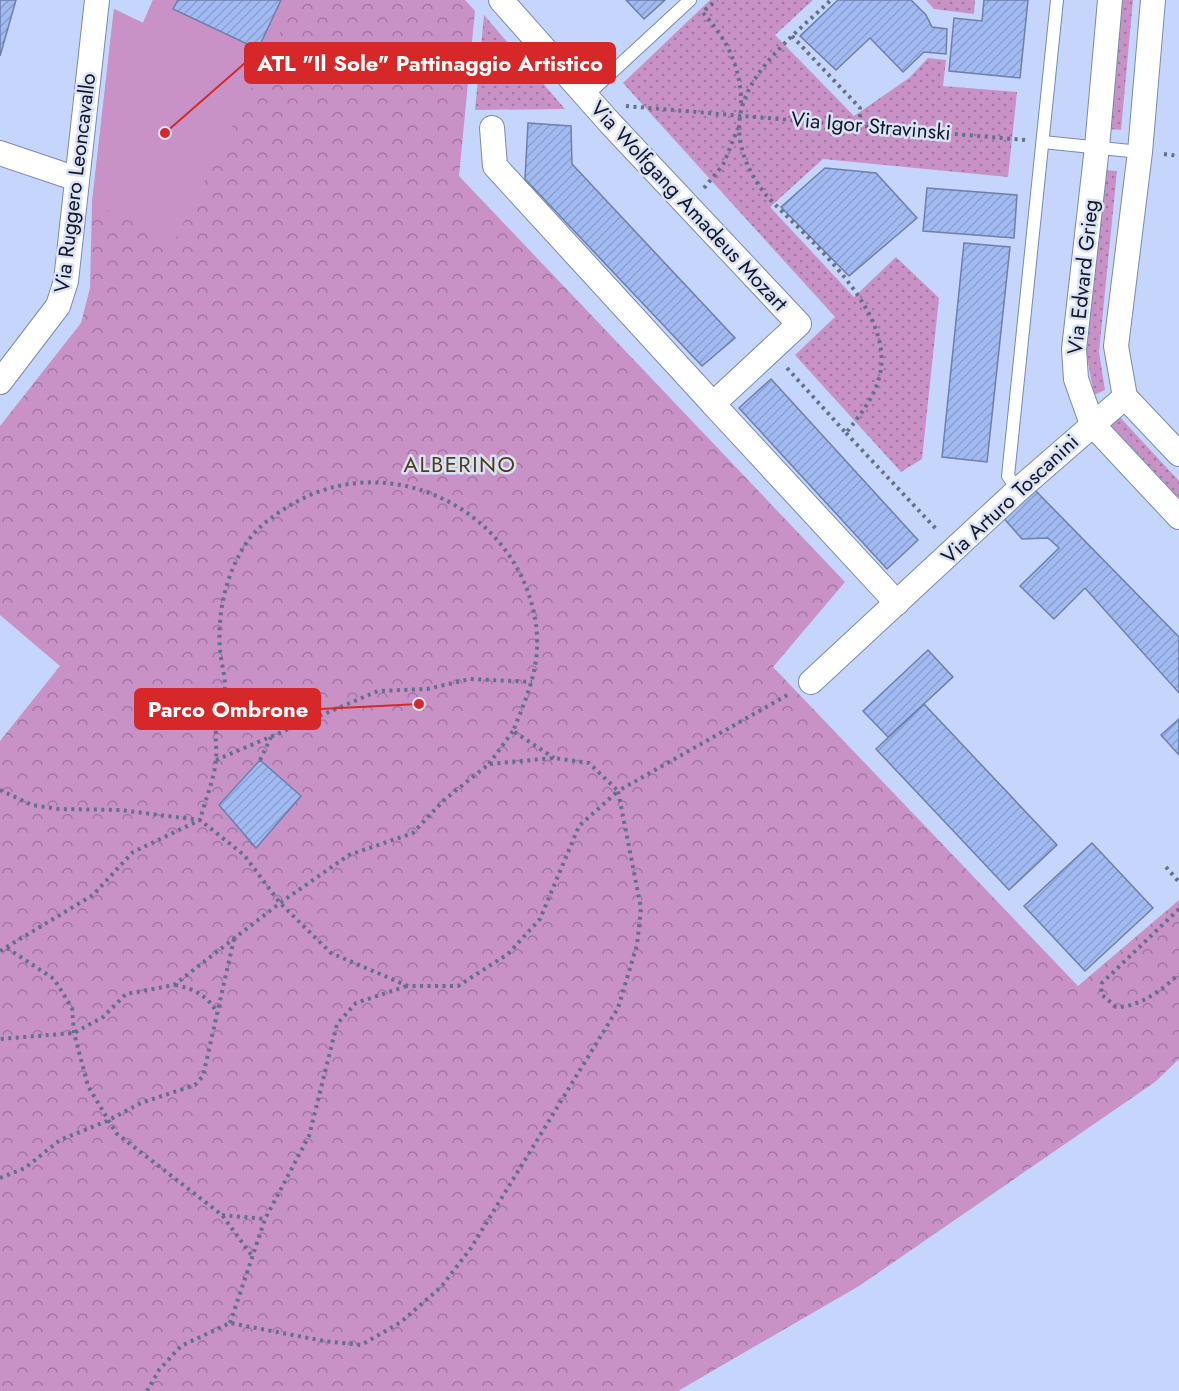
<svg xmlns="http://www.w3.org/2000/svg" width="1179" height="1391" font-family="Jost,sans-serif">
	<defs>
		<pattern id="grass-dots" width="8" height="8" patternUnits="userSpaceOnUse" patternTransform="scale(1.5)"><rect width="8" height="8" fill="#c892c7"/><path d="M2 2h.1M6 6h.1" fill="none" stroke="#a176a2" stroke-width="1.8" stroke-linecap="round"/></pattern>
		<pattern id="park-crowns" width="20" height="18" patternUnits="userSpaceOnUse" patternTransform="scale(1.5)"><rect width="20" height="18" fill="#c892c7"/><path d="M2 6a3 3 0 1 1 6 0M12 15a3 3 0 1 1 6 0" fill="none" stroke="#a176a2"/></pattern>
		<pattern id="building-hatch" width="6" height="6" patternUnits="userSpaceOnUse" patternTransform="scale(1.5)"><rect width="6" height="6" fill="#a2baf2"/><path d="M-1 1l2-2M0 6l6-6M5 7l2-2" fill="none" stroke="#8a9fd0"/></pattern>
	</defs>
	<rect width="100%" height="100%" fill="#c5d5fc"/>
	<g fill="url(#grass-dots)">
		<path d="M710,0H813L775,35L854,116L909,78L928,58L946,60L943,86L1017,92L1008,177L823,159L770,207L854,297L896,257L939,298L922,459L901,472L795,355L835,317L623,83Z"/>
		<path d="M926,0H975L974,14L934,9Z"/>
		<path d="M1122,0H1133L1121,130L1109,129Z"/>
		<path d="M484,15L565,109L475,110Z"/>
		<path d="M1104,170L1117,171L1099,352L1105,390L1094,395L1086,351Z"/>
		<path d="M1117,414L1179,481V498L1108,422Z"/>
	</g>
	<path fill="url(#park-crowns)" d="M153,0H465L475,11L459,176L845,582L773,667L1078,986L1179,900V1059L1155,1082L859,1286L678,1391H0V741L60,666L0,615V426L81,323L90,288L92,203L114,9L143,23Z"/>
	<path fill="#c892c7" d="M153,0L173,9L178,0H296L174,242L92,203L114,9L143,23Z"/>
	<g fill="url(#building-hatch)" stroke="#6d7faa" stroke-width="1.5">
		<path d="M0,0H16L0,56Z"/>
		<path d="M178,0H281L258,49L173,9Z"/>
		<path d="M626,0H665L644,19Z"/>
		<path d="M838,0H911L926,15L932,27L947,29L946,54L924,52L903,72L870,38L836,70L800,36Z"/>
		<path d="M984,0H1028L1020,78L949,71L954,18L982,21Z"/>
		<path d="M528,123L571,126L572,164L735,338L702,366L525,179Z"/>
		<path d="M825,168L876,173L917,218L849,276L781,207Z"/>
		<path d="M927,188L1017,195L1014,238L923,231Z"/>
		<path d="M964,243L1010,247L987,462L942,457Z"/>
		<path d="M771,379L918,540L887,569L739,408Z"/>
		<path d="M1030,485L1179,637V693L1085,588L1054,619L1020,586L1059,548L1048,538L1022,539L1000,514Z"/>
		<path d="M928,650L953,677L888,737L863,711Z"/>
		<path d="M924,704L1057,845L1009,890L876,749Z"/>
		<path d="M1179,719V755L1161,735Z"/>
		<path d="M260,760L301,796L256,848L219,805Z"/>
		<path d="M1092,843L1153,908L1085,971L1024,906Z"/>
	</g>
	<g fill="none" stroke-linecap="round" stroke-linejoin="round">
		<defs>
			<g id="service">
				<path d="M586,96L690,0"/>
				<path d="M1043,142L1140,152"/>
				<path d="M1018,490L1008,476L1057,0"/>
			</g>
			<g id="minor">
				<path d="M501,0L610,123L799,324L713,404L897,603"/>
				<path d="M1110,0L1097,147L1074,349L1076,379L1092,424L1179,517"/>
				<path d="M1153,0L1140,152L1116,346L1125,397L1179,454"/>
				<path d="M492,128L495,166L713,404"/>
				<path d="M0,153L77,179"/>
				<path d="M0,382L58,306L66,281L97,0"/>
				<path d="M811,682L1018,490L1125,397"/>
			</g>
		</defs>
		<use href="#service" stroke="#778ab6" stroke-width="14"/>
		<use href="#minor" stroke="#778ab6" stroke-width="26"/>
		<g stroke="#646f8a" stroke-width="4" stroke-dasharray="3 4.5" stroke-linecap="butt">
			<path d="M705,10L717,0"/>
			<path d="M703,13C727,39 742,69 741,106"/>
			<path d="M792,36L860,108V125"/>
			<path d="M626,106L1025,140"/>
			<path d="M1164,154L1179,156"/>
			<path d="M704,188L723,165L738,128"/>
			<path d="M787,368L846,433C859,416 873,400 879,378C898,311 807,239 765,194C700,107 771,56 831,0"/>
			<path d="M846,433L938,531"/>
			<path d="M216,760L378,691L427,689L470,679L532,682"/>
			<path d="M260,760L271,737"/>
			<path d="M489,764L513,731"/>
			<path d="M0,790L32,805L59,809L120,810L200,820C205,800 215,778 216,758C217,749 215,740 216,731C219,716 224,701 225,686C225,675 221,662 220,650C217,613 226,573 247,542C259,525 278,512 296,502C399,445 529,519 537,635C539,670 526,699 513,731L554,758"/>
			<path d="M1166,867L1179,882"/>
			<path d="M1179,909L1102,983L1101,994L1116,1007C1140,1007 1162,990 1179,974"/>
			<path d="M7,948L54,979L72,1008L74,1033L88,1086L116,1133L222,1215L252,1256"/>
			<path d="M0,951L93,895L133,852L200,820L244,855L280,903L331,953L408,986H458L508,954L540,919L579,826L618,791L589,763L554,758L489,764L444,800L413,833L349,855L280,903L174,985L126,994L103,1017L74,1033L0,1039"/>
			<path d="M175,985C195,989 208,996 218,1014"/>
			<path d="M0,1178L25,1168L60,1140L107,1121L141,1103L195,1085L203,1076L234,939"/>
			<path d="M222,1215L265,1219"/>
			<path d="M230,1323L265,1219L309,1136L337,1024L356,1003L407,986"/>
			<path d="M147,1391L159,1370L181,1346L230,1323L324,1341L361,1345L401,1322L441,1287L471,1248L618,1008L637,945L641,908L618,791L791,693"/>
		</g>
		<use href="#service" stroke="#fff" stroke-width="12"/>
		<use href="#minor" stroke="#fff" stroke-width="24"/>
	</g>
	<g text-anchor="middle" dominant-baseline="central" stroke-width="5" stroke-linejoin="round" paint-order="stroke">
		<g font-size="21" fill="#111728" stroke="#dae3f6">
			<text transform="translate(871 126) rotate(5)">Via Igor Stravinski</text>
			<text transform="translate(75 183) rotate(-83)">Via Ruggero Leoncavallo</text>
			<text transform="translate(689 206) rotate(47)">Via Wolfgang Amadeus Mozart</text>
			<text transform="translate(1083 277) rotate(-84)">Via Edvard Grieg</text>
			<text transform="translate(1010 499) rotate(-43)">Via Arturo Toscanini</text>
		</g>
		<g font-size="22" letter-spacing="1.5" fill="#4e3e16" stroke="#dae3f6">
			<text x="460" y="464">ALBERINO</text>
		</g>
	</g>
	<path fill="none" stroke="#d62828" stroke-width="2" d="M165 133L245 63M419 704L320 709"/>
	<g fill="#d62828" stroke="#dae3f6" stroke-width="2">
		<circle cx="165" cy="133" r="6"/>
		<circle cx="419" cy="704" r="6"/>
	</g>
	<g fill="#d62828" stroke="#d62828" stroke-width="2">
		<rect x="245" y="43" width="370" height="40" rx="6"/>
		<rect x="135" y="689" width="185" height="40" rx="6"/>
	</g>
	<g font-size="22" text-anchor="middle" font-weight="bold" fill="#fff">
		<text x="430" y="71">ATL "Il Sole" Pattinaggio Artistico</text>
		<text x="228" y="717">Parco Ombrone</text>
	</g>
</svg>
